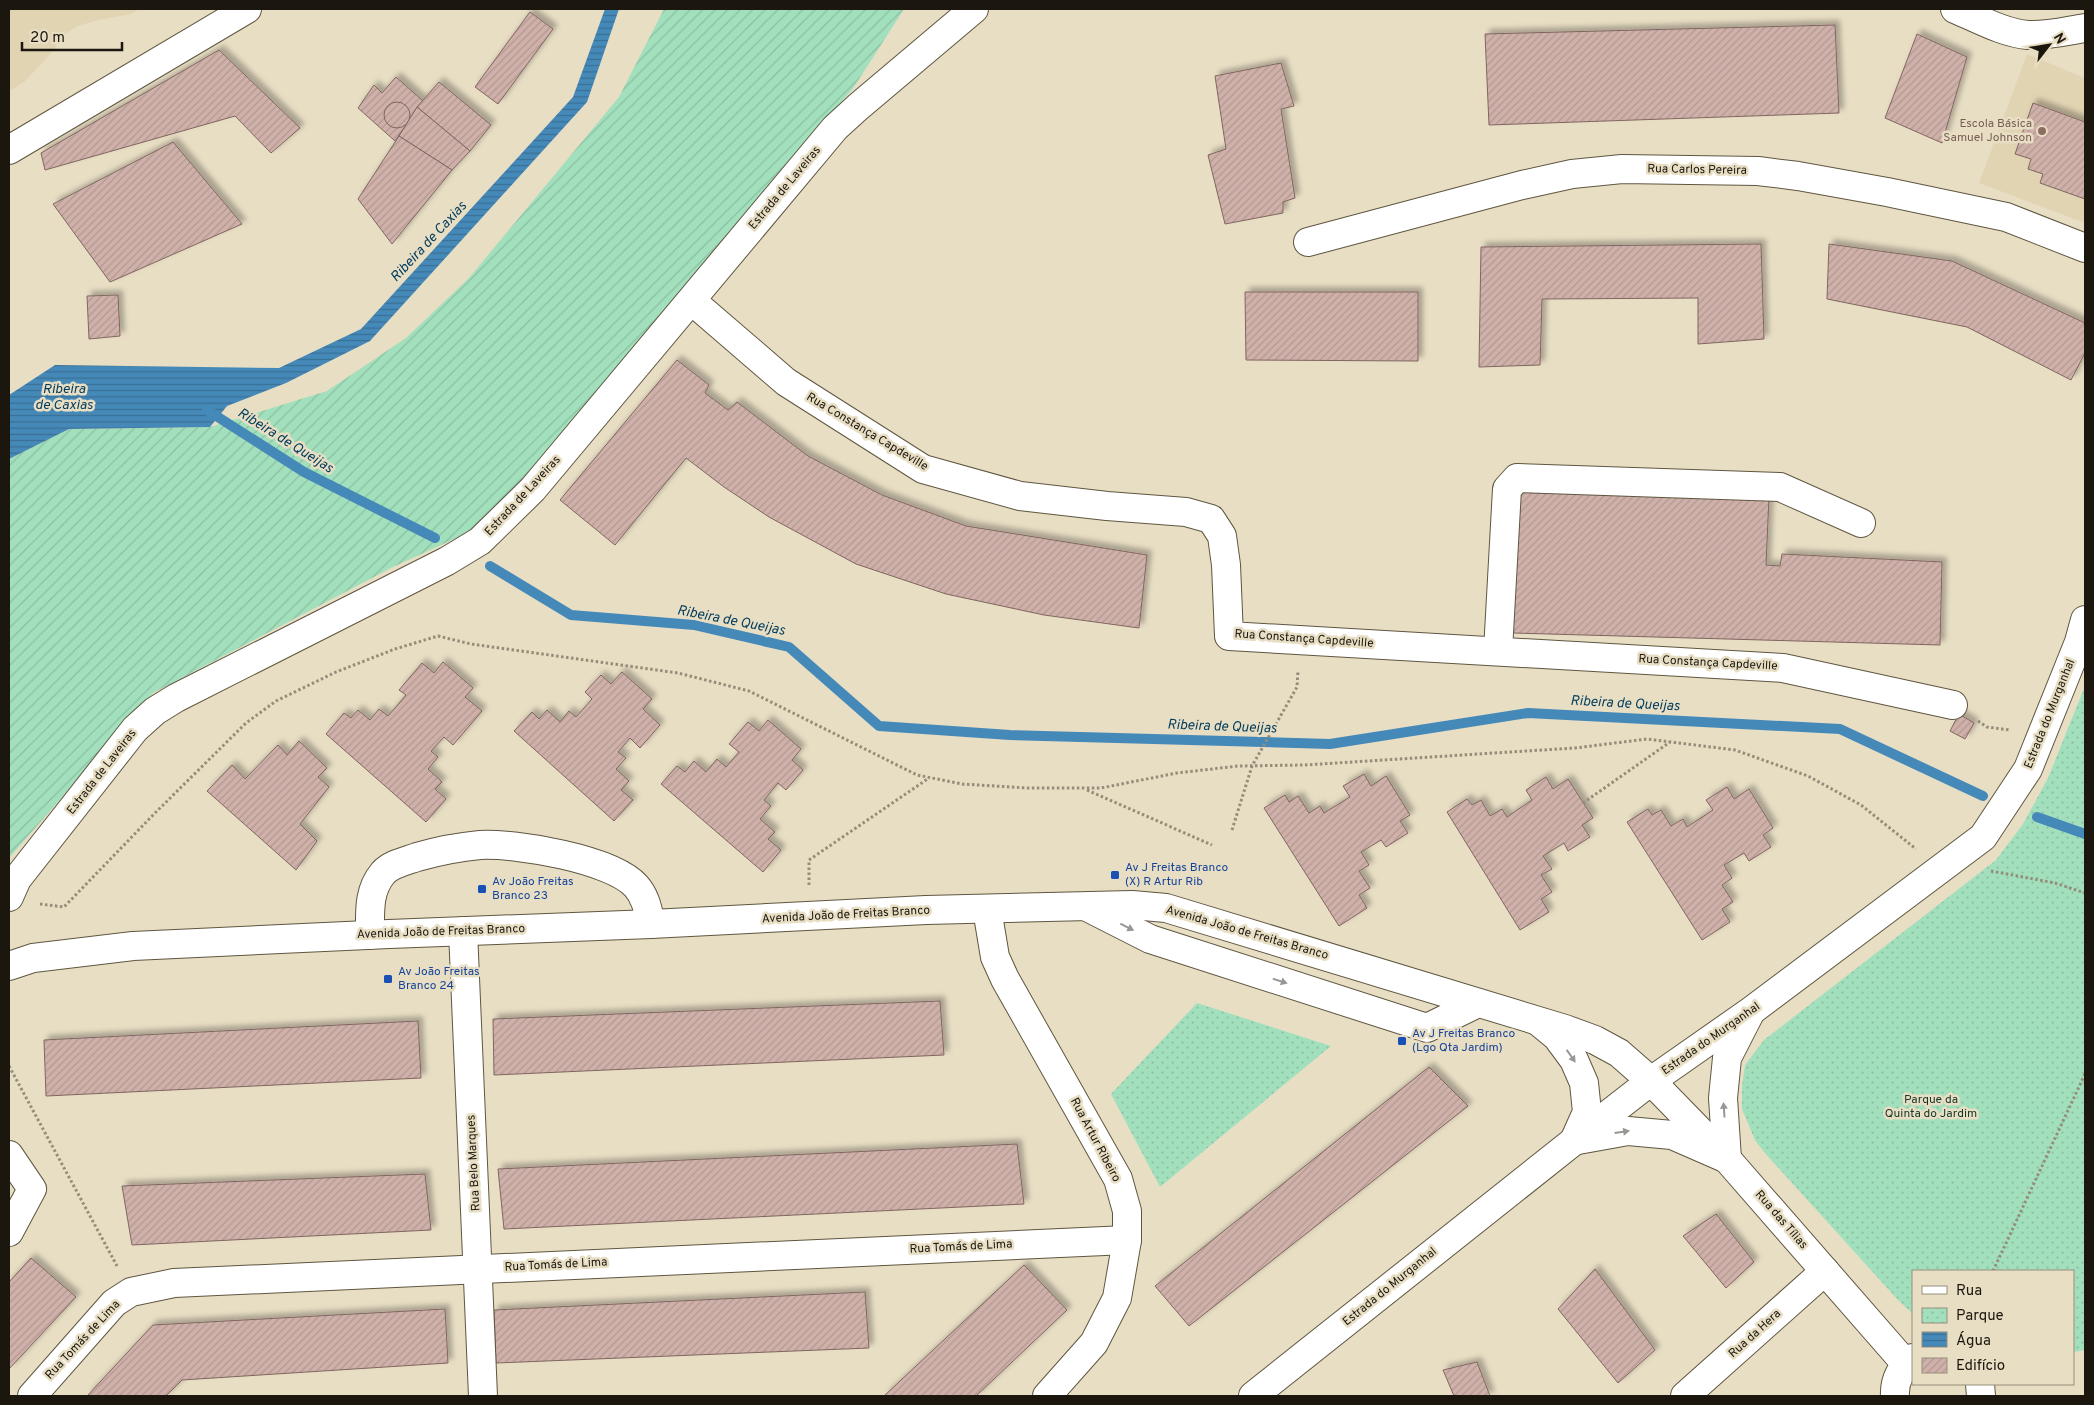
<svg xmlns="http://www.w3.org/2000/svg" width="2094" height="1405" font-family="Overpass,sans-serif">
	<defs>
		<pattern id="park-dots" width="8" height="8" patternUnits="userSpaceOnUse" patternTransform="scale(1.25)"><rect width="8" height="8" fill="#a2e0bd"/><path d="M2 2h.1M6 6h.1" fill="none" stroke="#8bbfa1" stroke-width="1.8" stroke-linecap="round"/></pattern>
		<pattern id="garden-furrows" width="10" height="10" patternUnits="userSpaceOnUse" patternTransform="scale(1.25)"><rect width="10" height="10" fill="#a2e0bd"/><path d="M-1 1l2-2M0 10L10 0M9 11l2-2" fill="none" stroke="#8bbfa1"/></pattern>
		<pattern id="water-rules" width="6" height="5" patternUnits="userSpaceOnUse" patternTransform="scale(1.25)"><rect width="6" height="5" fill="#4589b9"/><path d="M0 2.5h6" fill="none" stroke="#396f95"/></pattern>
		<pattern id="building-hatch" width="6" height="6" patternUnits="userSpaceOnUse" patternTransform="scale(1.25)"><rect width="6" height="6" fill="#cfb1aa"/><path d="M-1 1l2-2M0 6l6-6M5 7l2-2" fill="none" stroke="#b19891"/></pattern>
		<filter id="shadow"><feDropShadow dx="4.5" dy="-4.5" stdDeviation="2.5" flood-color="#0004"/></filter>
	</defs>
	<rect width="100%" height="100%" fill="#e8dec4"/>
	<g fill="#e1d4b3">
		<path d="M9,9H139L131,14L98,20L78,26L65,34L46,59L24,82L9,91Z"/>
		<path d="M2027,54L2085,78V223L1979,183Z"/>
	</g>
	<g fill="url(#park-dots)">
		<path d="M2085,686V1350L2074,1352L2073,1354V1271H1913L1912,1313L1898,1300L1764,1152L1755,1140L1742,1109V1086L1745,1065L1764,1040L1996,860L2023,824L2048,778Z"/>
		<path d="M1197,1003L1331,1046L1160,1187L1111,1094Z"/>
	</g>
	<path fill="url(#garden-furrows)" d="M664,9H904L854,87L531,470L474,530L393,567L153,693L9,858V459L69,429L210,427L327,391L406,338L469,278L619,97Z"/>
	<path fill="url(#water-rules)" d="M605,9H619L587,102L370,341L286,383L227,406L210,427L69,429L9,459V395L55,365L279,368L361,329L573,97Z"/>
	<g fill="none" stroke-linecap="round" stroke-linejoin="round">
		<g stroke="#4589b9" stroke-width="10">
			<path d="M207,410L304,472L435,538"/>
			<path d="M490,566L571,615L694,625L789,647L879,726L1010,735L1330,744L1528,713L1840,729L1983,796"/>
			<path d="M2037,817L2085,834"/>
		</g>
	</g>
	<g fill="url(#building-hatch)" stroke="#816660" filter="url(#shadow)">
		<path d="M530,12L553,29L498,104L475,87Z"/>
		<path d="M1835,25L1839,113L1489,125L1485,34Z"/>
		<path d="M1917,34L1967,57L1942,143L1885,118Z"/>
		<path d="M219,50L300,128L271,153L235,116L45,170L41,153Z"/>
		<path d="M1281,63L1294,106L1281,109L1295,198L1283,202V213L1225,224L1208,155L1226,149L1215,76Z"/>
		<path d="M396,77L423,101L395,141L358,108L374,85L382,93Z"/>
		<path d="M439,82L491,125L470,151L417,107Z"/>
		<circle cx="397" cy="115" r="13"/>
		<path d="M2033,103L2085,122V199L2040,183L2043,174L2028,169L2031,159L2015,154Z"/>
		<path d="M417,107L470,151L452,170L399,136Z"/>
		<path d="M399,136L452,170L392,244L358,199Z"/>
		<path d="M173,142L242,224L110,282L53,204Z"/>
		<path d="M1761,244L1764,339L1698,344V298L1542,299L1540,365L1479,367L1481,247Z"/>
		<path d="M1829,244L1952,261L2085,323V353L2071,380L1967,327L1827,299Z"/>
		<path d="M1245,292H1418V361L1246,360Z"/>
		<path d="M118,295L120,336L89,339L87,296Z"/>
		<path d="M677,360L709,385L705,393L728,410L737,402L808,456L882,495L966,526L1147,555L1139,628L1044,615L946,594L856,564L769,517L724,487L686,458L615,545L560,500Z"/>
		<path d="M1518,488L1769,497L1766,565L1780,566L1782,554L1942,562L1940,645L1513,633Z"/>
		<path d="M443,662L473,688L465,697L482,711L453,745L444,737L431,751L438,757L428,769L442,782L435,789L446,799L426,822L326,734L344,713L351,718L358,710L370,720L379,709L388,716L406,695L399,690L422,663L434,673Z"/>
		<path d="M622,672L652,699L643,709L660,725L640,748L630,738L618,752L626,758L616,769L629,781L621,790L633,800L614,821L514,731L532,712L539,719L547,710L560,722L569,711L576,717L592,699L585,692L601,675L611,684Z"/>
		<path d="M1959,714L1974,723L1965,739L1950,731Z"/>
		<path d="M768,720L801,749L792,760L803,770L786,790L778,783L764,800L771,806L760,819L775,832L768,839L781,850L763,872L661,784L677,766L685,772L694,761L706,772L717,759L726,767L739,752L729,744L748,722L759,731Z"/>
		<path d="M299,741L327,768L318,777L329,787L300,824L317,841L296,870L207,791L232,765L245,779L278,745L287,755Z"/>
		<path d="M1364,774L1371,786L1386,776L1410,815L1400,821L1408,833L1386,847L1381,840L1361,852L1369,865L1359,871L1370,888L1359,895L1367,908L1339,926L1264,808L1285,795L1289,802L1298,796L1309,813L1320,806L1324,813L1350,797L1343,786Z"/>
		<path d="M1546,777L1553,789L1568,779L1593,818L1582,825L1590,837L1568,851L1564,843L1543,856L1552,869L1541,875L1552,892L1541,899L1549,912L1520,930L1447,812L1467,799L1472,805L1481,800L1490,816L1502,809L1507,817L1532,800L1526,790Z"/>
		<path d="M1727,787L1734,799L1749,789L1773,828L1763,835L1771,847L1749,861L1744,853L1724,865L1732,878L1722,885L1733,902L1722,909L1730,922L1702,940L1627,822L1648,809L1652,815L1661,810L1671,826L1683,819L1687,827L1713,810L1706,800Z"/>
		<path d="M940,1001L944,1055L494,1075L493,1019Z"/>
		<path d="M418,1021L421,1078L46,1096L44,1040Z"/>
		<path d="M1429,1067L1468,1106L1189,1326L1155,1286Z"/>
		<path d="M1017,1144L1024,1204L504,1229L498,1169Z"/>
		<path d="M425,1174L431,1230L132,1245L122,1186Z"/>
		<path d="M1716,1214L1754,1262L1726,1288L1683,1236Z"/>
		<path d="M31,1258L76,1297L9,1369V1282Z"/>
		<path d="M1024,1265L1067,1310L976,1396H884Z"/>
		<path d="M1595,1269L1655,1350L1618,1383L1558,1309Z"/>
		<path d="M865,1292L869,1348L496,1363L494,1310Z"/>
		<path d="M445,1309L448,1363L182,1380L166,1396H87L153,1325Z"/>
		<path d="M1477,1362L1490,1396H1454L1443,1370Z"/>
	</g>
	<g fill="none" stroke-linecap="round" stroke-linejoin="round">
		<defs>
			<g id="minor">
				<path d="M1955,9C1977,18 2003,33 2028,35C2047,36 2066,31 2085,28"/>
				<path d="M9,150L247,9"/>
				<path d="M1308,242L1522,185L1572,174L1622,169L1758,171L1798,176L1887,192L2006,217L2085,248"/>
				<path d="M692,301L786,382L923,469L1020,496L1107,506L1186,512L1211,519L1222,536L1226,565L1229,636L1783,668L1953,705"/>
				<path d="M1498,651L1507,489L1517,478L1780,487L1861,523"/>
				<path d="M9,897L17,879L135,729L155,711L176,698L447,561L480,541L533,489L835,128L858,107L974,9"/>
				<path d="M1087,907L1150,939L1427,1028L1478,1003"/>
				<path d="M987,909L995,957L1005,979L1118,1179L1127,1211V1240L1117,1298L1094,1343L1047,1396"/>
				<path d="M463,931L483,1396"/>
				<path d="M370,935C370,912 368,891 383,873C391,864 406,861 417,857C438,851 458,847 480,845C516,843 612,859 636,886C646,897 648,911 651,924"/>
				<path d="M9,966L33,958L133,946L389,934L651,924L926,910L1132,905L1166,908L1565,1029L1595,1040L1619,1053L1651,1081L1727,1159L1906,1364"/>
				<path d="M1540,1023L1557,1037L1574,1060L1584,1083L1587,1112L1574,1141"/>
				<path d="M1578,1140L1628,1131L1672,1135L1727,1159L1723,1098L1727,1058L1749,1015"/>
				<path d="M9,1155L32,1189L9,1232"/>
				<path d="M1980,1384L1981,1396"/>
				<path d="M32,1396L114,1303L131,1292L174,1283L1127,1240"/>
				<path d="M1253,1396L1574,1141L1651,1081L1751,1011L1983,837L2028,769L2079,642L2085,620"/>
				<path d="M1685,1396L1825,1271"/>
				<path d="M1895,1396C1894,1380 1901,1368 1913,1358"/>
			</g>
		</defs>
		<use href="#minor" stroke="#5f5640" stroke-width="30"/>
		<g stroke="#948d7a" stroke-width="3" stroke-dasharray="2.5 2.5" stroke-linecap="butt">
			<path d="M1978,721L1987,727L2010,730"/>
			<path d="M1087,790L1212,845"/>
			<path d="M1583,803L1670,742"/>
			<path d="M1232,830L1252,766L1297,687L1298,671"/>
			<path d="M1991,871L2055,883L2085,893"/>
			<path d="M809,885V860L929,778"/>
			<path d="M40,904L64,907L154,814L246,723L276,701L336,672L395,649L438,636L471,644L678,673L749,691L917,775L962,784L1027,788H1101L1177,773L1238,766L1305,765L1494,753L1575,748L1647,739L1735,750L1808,776L1861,805L1916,849"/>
			<path d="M9,1066L117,1266"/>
			<path d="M1993,1271L2085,1074"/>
		</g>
		<use href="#minor" stroke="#fff" stroke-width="28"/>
	</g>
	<defs><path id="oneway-solid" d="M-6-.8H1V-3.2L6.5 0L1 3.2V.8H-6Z" transform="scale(1.25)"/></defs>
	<g fill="#989793">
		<use href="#oneway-solid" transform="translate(1127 927) rotate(27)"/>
		<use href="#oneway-solid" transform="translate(1280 981) rotate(18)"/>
		<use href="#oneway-solid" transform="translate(1571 1056) rotate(55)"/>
		<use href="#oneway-solid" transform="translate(1724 1110) rotate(-94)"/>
		<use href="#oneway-solid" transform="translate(1622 1132) rotate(-8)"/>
	</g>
	<circle fill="#8d6e63" stroke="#e8dec4" stroke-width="2" cx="2042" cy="131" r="5"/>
	<g fill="#1a4fb4" stroke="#e8dec4" stroke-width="2">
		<rect x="1110" y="870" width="10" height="10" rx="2.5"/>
		<rect x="477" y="884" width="10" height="10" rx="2.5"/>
		<rect x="383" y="974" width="10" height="10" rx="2.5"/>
		<rect x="1397" y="1036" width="10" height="10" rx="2.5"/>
	</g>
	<g text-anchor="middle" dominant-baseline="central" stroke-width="5" stroke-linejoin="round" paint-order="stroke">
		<g font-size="12" fill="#785e54" stroke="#e8dec4" text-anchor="end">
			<text x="2032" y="124">Escola Básica<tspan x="2032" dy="14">Samuel Johnson</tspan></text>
		</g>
		<g font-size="12" fill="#1b170e" stroke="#e8dec4">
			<text transform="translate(1697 170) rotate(1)">Rua Carlos Pereira</text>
			<text transform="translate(785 188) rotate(-50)">Estrada de Laveiras</text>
			<text transform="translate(867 432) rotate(31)">Rua Constança Capdeville</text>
			<text transform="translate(523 496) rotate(-47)">Estrada de Laveiras</text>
			<text transform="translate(1304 639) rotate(4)">Rua Constança Capdeville</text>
			<text transform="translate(1708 663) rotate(3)">Rua Constança Capdeville</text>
			<text transform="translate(2050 714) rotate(-68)">Estrada do Murganhal</text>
			<text transform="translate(102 772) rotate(-52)">Estrada de Laveiras</text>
			<text transform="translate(846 915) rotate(-3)">Avenida João de Freitas Branco</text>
			<text transform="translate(441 932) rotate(-2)">Avenida João de Freitas Branco</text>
			<text transform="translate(1247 933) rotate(16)">Avenida João de Freitas Branco</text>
			<text transform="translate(1711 1039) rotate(-35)">Estrada do Murganhal</text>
			<text transform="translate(1095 1140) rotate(62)">Rua Artur Ribeiro</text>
			<text transform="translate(474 1163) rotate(-93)">Rua Belo Marques</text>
			<text transform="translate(1781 1220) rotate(49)">Rua das Tílias</text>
			<text transform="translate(961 1247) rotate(-3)">Rua Tomás de Lima</text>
			<text transform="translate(556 1265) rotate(-3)">Rua Tomás de Lima</text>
			<text transform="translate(1390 1287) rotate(-39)">Estrada do Murganhal</text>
			<text transform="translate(1755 1334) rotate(-42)">Rua da Hera</text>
			<text transform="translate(83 1340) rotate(-47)">Rua Tomás de Lima</text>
		</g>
		<g font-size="12" fill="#164399" stroke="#e8dec4" text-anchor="start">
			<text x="1125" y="868">Av J Freitas Branco<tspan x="1125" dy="14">(X) R Artur Rib</tspan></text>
			<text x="492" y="882">Av João Freitas<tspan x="492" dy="14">Branco 23</tspan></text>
			<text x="398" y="972">Av João Freitas<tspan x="398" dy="14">Branco 24</tspan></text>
			<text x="1412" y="1034">Av J Freitas Branco<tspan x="1412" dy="14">(Lgo Qta Jardim)</tspan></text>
		</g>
		<g font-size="12" fill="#153827" stroke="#e8dec4">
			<text x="1931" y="1100">Parque da<tspan x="1931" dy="14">Quinta do Jardim</tspan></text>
		</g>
		<g font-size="14" font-style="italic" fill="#013b5c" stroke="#e8dec4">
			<text transform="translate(429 242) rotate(-47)">Ribeira de Caxias</text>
			<text x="64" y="389">Ribeira<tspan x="64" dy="16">de Caxias</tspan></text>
			<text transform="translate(285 441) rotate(32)">Ribeira de Queijas</text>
			<text transform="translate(731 621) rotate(11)">Ribeira de Queijas</text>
			<text transform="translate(1625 704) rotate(3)">Ribeira de Queijas</text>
			<text transform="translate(1222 727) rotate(2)">Ribeira de Queijas</text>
		</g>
	</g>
	<rect width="2094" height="1405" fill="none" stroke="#1b170e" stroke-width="20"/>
	<rect x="1912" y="1270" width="162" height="115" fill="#e8dec4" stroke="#968e7b"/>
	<rect x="1922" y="1286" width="25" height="8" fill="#ffffff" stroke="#968e7b"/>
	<text x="1956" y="1295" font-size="15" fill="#1b170e">Rua</text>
	<rect x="1922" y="1308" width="25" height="15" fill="url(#park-dots)" stroke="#968e7b"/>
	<text x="1956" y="1320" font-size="15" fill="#1b170e">Parque</text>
	<rect x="1922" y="1332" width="25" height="15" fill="url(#water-rules)" stroke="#968e7b"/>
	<text x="1956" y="1345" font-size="15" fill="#1b170e">Água</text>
	<rect x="1922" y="1358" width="25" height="15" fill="url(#building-hatch)" stroke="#968e7b"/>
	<text x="1956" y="1370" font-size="15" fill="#1b170e">Edifício</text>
	<g transform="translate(2049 45) rotate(59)" stroke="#e8dec4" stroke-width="4" paint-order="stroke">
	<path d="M0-4L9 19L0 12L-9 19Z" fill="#1b170e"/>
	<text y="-8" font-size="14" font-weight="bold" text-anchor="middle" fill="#1b170e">N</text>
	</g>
	<path d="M22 42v8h100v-8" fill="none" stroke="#1b170e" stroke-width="2.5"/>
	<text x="30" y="42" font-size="15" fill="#1b170e" stroke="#e8dec4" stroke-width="4" paint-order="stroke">20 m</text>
</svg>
